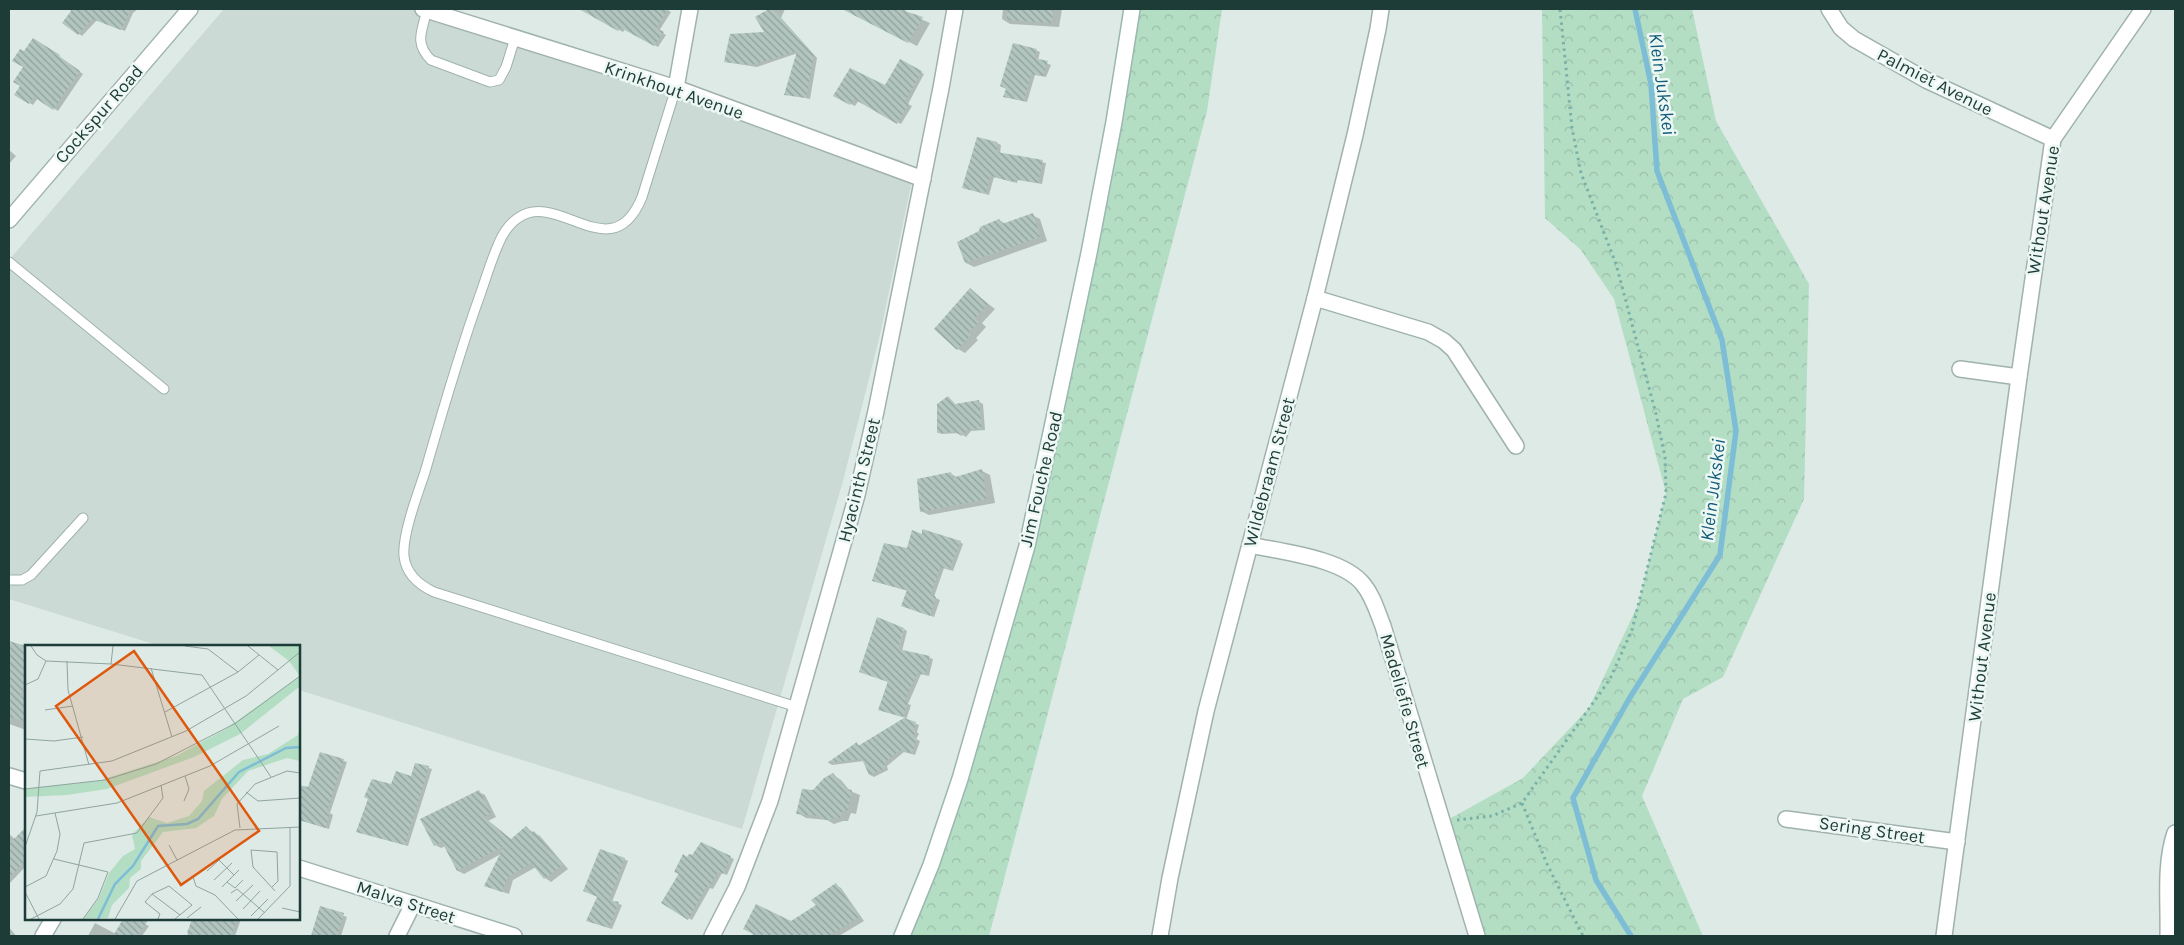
<svg xmlns="http://www.w3.org/2000/svg" width="2184" height="945" font-family="Karla,sans-serif">
	<defs>
		<pattern id="park-crowns" width="20" height="18" patternUnits="userSpaceOnUse" patternTransform="scale(1.25)"><rect width="20" height="18" fill="#b3dec4"/><path d="M2 6a3 3 0 1 1 6 0M12 15a3 3 0 1 1 6 0" fill="none" stroke="#9abfa9"/></pattern>
		<pattern id="building-back-hatch" width="6" height="6" patternUnits="userSpaceOnUse" patternTransform="scale(1.25)"><rect width="6" height="6" fill="#b2c5bf"/><path d="M-1 5l2 2M0 0l6 6M5-1l2 2" fill="none" stroke="#90a19c"/></pattern>
	</defs>
	<rect width="100%" height="100%" fill="#ddeae6"/>
	<path fill="#cbdad5" d="M224,9H422L903,161L911,185L880,335L843,481L742,829L299,690V646H160L9,599V260Z"/>
	<g fill="url(#park-crowns)">
		<path d="M1134,9H1222L1207,111L989,936H903L1007,624Z"/>
		<path d="M1542,9H1692L1716,121L1809,284L1804,499L1723,677L1683,699L1642,796L1703,936H1478L1444,822L1523,778L1589,708L1638,605L1666,493L1614,299L1581,250L1545,218Z"/>
	</g>
	<g fill="#0003">
		<path d="M74,9H138L133,13L125,31L97,20L82,36L64,22Z"/>
		<path d="M598,9H666L671,12L659,31L666,35L658,47L625,29L623,32L594,16Z"/>
		<path d="M771,9H785L781,18L817,58L810,99L786,94L798,53L757,67L725,62L767,33L757,17Z"/>
		<path d="M845,9H906L905,12L930,23L917,46Z"/>
		<path d="M1003,9H1062L1059,27L1010,24L1002,19Z"/>
		<path d="M37,42L83,74L58,111L38,98L33,105L16,94L22,86L25,53Z"/>
		<path d="M1036,50L1040,52L1038,60L1051,65L1046,77L1035,75L1027,102L1004,97L1007,88Z"/>
		<path d="M901,60L924,74L908,104L912,106L901,124L859,100L855,106L835,96L886,87Z"/>
		<path d="M997,143L1001,145L1000,154L1046,163L1042,184L1018,180L1017,183L994,177L989,195L963,188Z"/>
		<path d="M9,150L16,156L9,164Z"/>
		<path d="M1032,215L1040,219L1047,241L974,267L966,263L999,220L1006,224Z"/>
		<path d="M970,290L995,309L982,323L986,327L976,338L978,340L965,353L958,349Z"/>
		<path d="M948,398L956,405L979,402L983,404L985,430L971,431L966,437L960,433L941,434L938,432V404Z"/>
		<path d="M982,471L990,475L995,503L929,515L921,511L950,473L958,478Z"/>
		<path d="M960,542L963,544L953,571L944,568L934,597L940,600L934,617L906,607L908,591L873,581L908,549Z"/>
		<path d="M904,629L907,631L902,651L933,659L929,676L921,674L908,704L911,705L906,720L919,725L917,732L919,734L916,739L920,741L915,755L904,752L887,766L888,770L874,777L870,775L864,761L832,765L829,763L857,744L861,746L906,718L879,710Z"/>
		<path d="M11,643L26,647V691L24,698H26V730L9,724V651Z"/>
		<path d="M321,753L347,762L330,813L333,815L329,829L299,820V786L309,788Z"/>
		<path d="M416,764L432,769L408,846L357,832L412,778Z"/>
		<path d="M833,775L841,780L850,791L860,795L856,814L851,813L848,821H843L834,824L827,820L806,818L798,813L814,792Z"/>
		<path d="M479,792L485,795L496,817L488,821L512,840L526,828L540,836L568,869L551,882L545,878L536,867L513,880L509,894L485,886L501,854L464,874L458,871L446,846L441,848L435,845Z"/>
		<path d="M26,829V866L9,884V834L15,839Z"/>
		<path d="M701,844L734,859L727,875L722,873L713,889L710,888L692,920L662,902L688,858L693,857Z"/>
		<path d="M624,859L628,861L612,902L622,905L612,929L591,922L588,920L598,897Z"/>
		<path d="M836,885L841,888L864,921L839,936H752L753,934L791,922L817,905Z"/>
		<path d="M321,907L347,917L341,936H312Z"/>
		<path d="M125,919H135L149,926L142,936H88L95,923L116,934Z"/>
		<path d="M193,919H241L235,936H187Z"/>
		<path d="M9,927L16,936H9Z"/>
	</g>
	<g fill="none" stroke-linecap="round" stroke-linejoin="round">
		<path stroke="#7ebdd6" stroke-width="5.5" d="M1631,936L1596,880L1573,798L1629,699L1720,555L1736,431L1722,340L1657,171L1651,84L1635,9"/>
	</g>
	<g fill="url(#building-back-hatch)">
		<path d="M70,9H131L121,30L92,19L78,35L62,23L71,11Z"/>
		<path d="M579,9H668L656,28L664,32L654,46L621,28L618,31Z"/>
		<path d="M769,9H773L814,55L806,98L784,95L797,51L752,65L724,62L730,34L764,32L755,17Z"/>
		<path d="M842,9H899L923,17L908,43Z"/>
		<path d="M1007,9H1054L1051,23L1007,20Z"/>
		<path d="M33,38L60,55L59,56L80,71L53,110L34,97L29,104L14,95L20,86L13,82L23,67L12,61L20,49L24,51Z"/>
		<path d="M1013,43L1037,49L1034,58L1048,61L1043,76L1031,74L1024,101L1003,97L1006,89L1000,86Z"/>
		<path d="M900,59L922,71L905,101L909,103L897,124L854,99L850,105L833,96L850,68L885,85Z"/>
		<path d="M977,137L997,142V152L1043,160L1038,183L1015,179L1013,182L990,176L986,194L962,188Z"/>
		<path d="M1033,213L1040,237L965,263L957,242L979,231L980,227L999,219L1002,224Z"/>
		<path d="M970,288L988,304L975,318L979,322L968,333L971,335L957,350L934,329Z"/>
		<path d="M948,396L955,404L979,400L982,429L967,430L962,436L955,432L937,433V404Z"/>
		<path d="M982,469L987,499L920,512L917,479L951,472L952,478Z"/>
		<path d="M922,529L961,541L949,570L940,567L931,594L936,597L930,616L901,606L907,590L872,581L884,543L907,548L912,530L922,534Z"/>
		<path d="M877,617L904,628L898,649L930,656L925,675L917,673L905,701L908,702L903,717L878,710L888,682L859,672Z"/>
		<path d="M9,641L26,646V680L20,696L26,697V721L12,718L9,723Z"/>
		<path d="M904,718L916,722L914,730L916,731L913,737L917,738L912,753L900,750L884,763L886,768L869,775L862,759L827,763L857,742L858,746Z"/>
		<path d="M320,752L344,759L327,811L330,812L326,828L299,820V785L308,787Z"/>
		<path d="M415,763L429,766L405,845L356,832L368,799L364,797L372,779L391,784L396,771L411,776Z"/>
		<path d="M833,773L846,789L852,790L848,810H843L840,818L835,817L830,820H825L819,816L796,814L802,789L813,790L824,778Z"/>
		<path d="M479,790L491,813L484,817L511,839L526,826L532,833L534,831L563,865L544,879L531,863L508,877L502,892L484,886L504,846L457,871L442,842L434,846L420,819Z"/>
		<path d="M26,827V860L9,878V844Z"/>
		<path d="M701,842L731,856L723,874L718,872L709,887H706L688,920L661,903L679,874L674,872L683,854L687,857L689,854L692,855Z"/>
		<path d="M600,849L625,858L609,900L619,902L609,928L586,921L597,897L600,898L583,891Z"/>
		<path d="M836,883L859,917L829,936H757L743,929L756,904L791,921L816,905L811,900Z"/>
		<path d="M320,906L344,913L337,936H311Z"/>
		<path d="M123,919H149L137,936H113Z"/>
		<path d="M192,919H237L231,936H197L187,933Z"/>
	</g>
	<g fill="none" stroke-linecap="round" stroke-linejoin="round">
		<defs>
			<g id="lane">
				<path d="M427,10C422,31 414,43 431,60L490,82L499,80L506,67L515,38"/>
				<path d="M676,88L642,197C612,271 558,189 518,218C509,224 502,235 498,245C491,261 486,278 480,295C459,353 442,413 425,472C418,493 402,535 404,556C406,574 419,585 434,592L797,707"/>
				<path d="M9,262L164,389"/>
				<path d="M9,580H22L31,575L83,518"/>
			</g>
			<g id="street">
				<path d="M423,9L676,88L923,179"/>
				<path d="M1829,9L1841,28L1854,39L1926,80L2053,139"/>
				<path d="M676,88L690,9"/>
				<path d="M9,220L190,9"/>
				<path d="M1315,298L1428,332L1444,341L1454,350L1516,446"/>
				<path d="M1960,369L2019,377"/>
				<path d="M1250,545C1282,552 1342,558 1363,584C1373,596 1377,611 1383,626L1477,936"/>
				<path d="M9,776L26,781"/>
				<path d="M1786,819L1957,842"/>
				<path d="M299,868L514,936"/>
				<path d="M43,936L53,919"/>
				<path d="M397,936L413,904"/>
				<path d="M712,936L737,887L770,801L857,495L876,411L941,88L955,9"/>
				<path d="M1160,936L1170,878L1206,711L1315,298L1355,135L1378,29L1381,9"/>
				<path d="M1944,936L2019,377L2053,139L2143,9"/>
				<path d="M2168,936C2169,903 2164,865 2175,833"/>
			</g>
			<path id="secondary" d="M902,936L931,865L960,779L1027,546L1089,253L1114,122L1132,9"/>
		</defs>
		<use href="#lane" stroke="#a0b2ae" stroke-width="11"/>
		<use href="#street" stroke="#a0b2ae" stroke-width="18"/>
		<use href="#secondary" stroke="#9bb7b0" stroke-width="18"/>
		<g stroke="#7ab1a7" stroke-width="3" stroke-dasharray="2.5 4" stroke-linecap="butt">
			<path d="M1522,803L1547,864L1583,936"/>
			<path d="M1457,820L1492,816L1522,803L1610,679L1632,630L1666,493L1665,457L1656,414L1616,264L1581,173L1572,128L1560,9"/>
		</g>
		<use href="#lane" stroke="#fff" stroke-width="9"/>
		<use href="#street" stroke="#fff" stroke-width="15"/>
		<use href="#secondary" stroke="#fff" stroke-width="15"/>
	</g>
	<g text-anchor="middle" dominant-baseline="central" stroke-width="5" stroke-linejoin="round" paint-order="stroke">
		<g font-size="18" fill="#1d3b37" stroke="#edf7f3">
			<text transform="translate(1935 82) rotate(27)">Palmiet Avenue</text>
			<text transform="translate(674 90) rotate(19)">Krinkhout Avenue</text>
			<text transform="translate(99 114) rotate(-49)">Cockspur Road</text>
			<text transform="translate(2043 210) rotate(-81)">Without Avenue</text>
			<text transform="translate(1269 472) rotate(-75)">Wildebraam Street</text>
			<text transform="translate(1041 479) rotate(-77)">Jim Fouche Road</text>
			<text transform="translate(859 480) rotate(-76)">Hyacinth Street</text>
			<text transform="translate(1982 657) rotate(-83)">Without Avenue</text>
			<text transform="translate(1405 701) rotate(74)">Madeliefie Street</text>
			<text transform="translate(1872 830) rotate(8)">Sering Street</text>
			<text transform="translate(406 902) rotate(18)">Malva Street</text>
		</g>
		<g font-size="19" font-style="italic" fill="#135d7b" stroke="#edf7f3">
			<text transform="translate(1662 84) rotate(82)">Klein Jukskei</text>
			<text transform="translate(1713 490) rotate(-83)">Klein Jukskei</text>
		</g>
	</g>
	<g transform="translate(25 645)">
		<rect width="275" height="275" fill="#ddeae6"/>
		<path d="M244,1H275V31L264,16ZM275,31V53L274,42L215,89L169,112L82,144L42,150L0,152V144L73,136L151,111L199,85ZM275,83V116L262,113L223,126L197,154L189,171L171,183L138,187L116,216V224L105,233L104,243L87,260L83,273L58,274L74,253L84,228L98,211L110,204L107,190L124,172L142,178L164,171L177,156L179,146L218,115L243,109L273,90Z" fill="#b3dec4"/>
		<path fill="none" stroke="#7ebdd6" stroke-width="2.5" d="M73,274L90,239L108,221L133,181L162,179L173,174L214,127L261,103L275,102"/>
		<path fill="none" stroke="#90a4a0" stroke-width="1" d="M6,1L12,10L21,16L86,19L177,30L246,132M160,1L183,4L213,27M223,1L253,25M42,16L43,45L64,120M86,19L88,1M126,23L147,92M0,40L13,34L21,16M20,65L48,61M140,67L213,27L234,10M0,94L29,96L58,92M0,144L80,135L131,119L211,78L275,31M221,147L233,156L275,153M159,156L164,144L160,131M11,171L92,158L185,121L254,81M215,183L212,159L230,139L262,126L275,128M144,200L152,215M0,202L12,167L15,126L87,116L161,86L221,51L275,7M199,210L194,215L209,230M29,214L83,227L73,253L58,274M182,226L194,215M168,232L171,241L190,250L213,274M189,235L207,218M202,237L210,243L218,235M154,240L177,226M0,242L21,231L32,206L35,189L30,168M197,242L214,225M247,242L253,236L252,207L226,205L228,222L250,246M0,247L14,274M206,248L212,244L240,268M127,249L155,270M211,256L228,240M257,263L275,267M218,264L235,246M226,271L243,254M162,273L176,262M6,274L35,259L48,244L59,198L112,188L138,153L136,140M90,274L112,236L210,185L275,182M133,274L135,269L120,257L127,249L144,241L167,260L150,274M233,274L265,241V182"/>
		<path fill="#de580e" fill-opacity="0.15" stroke="#de580e" stroke-width="2.5" d="M109,6L234,186L156,240L31,61Z"/>
		<rect width="275" height="275" fill="none" stroke="#1d3b37" stroke-width="2.5"/>
	</g>
	<rect width="2184" height="945" fill="none" stroke="#1d3b37" stroke-width="20"/>
</svg>
